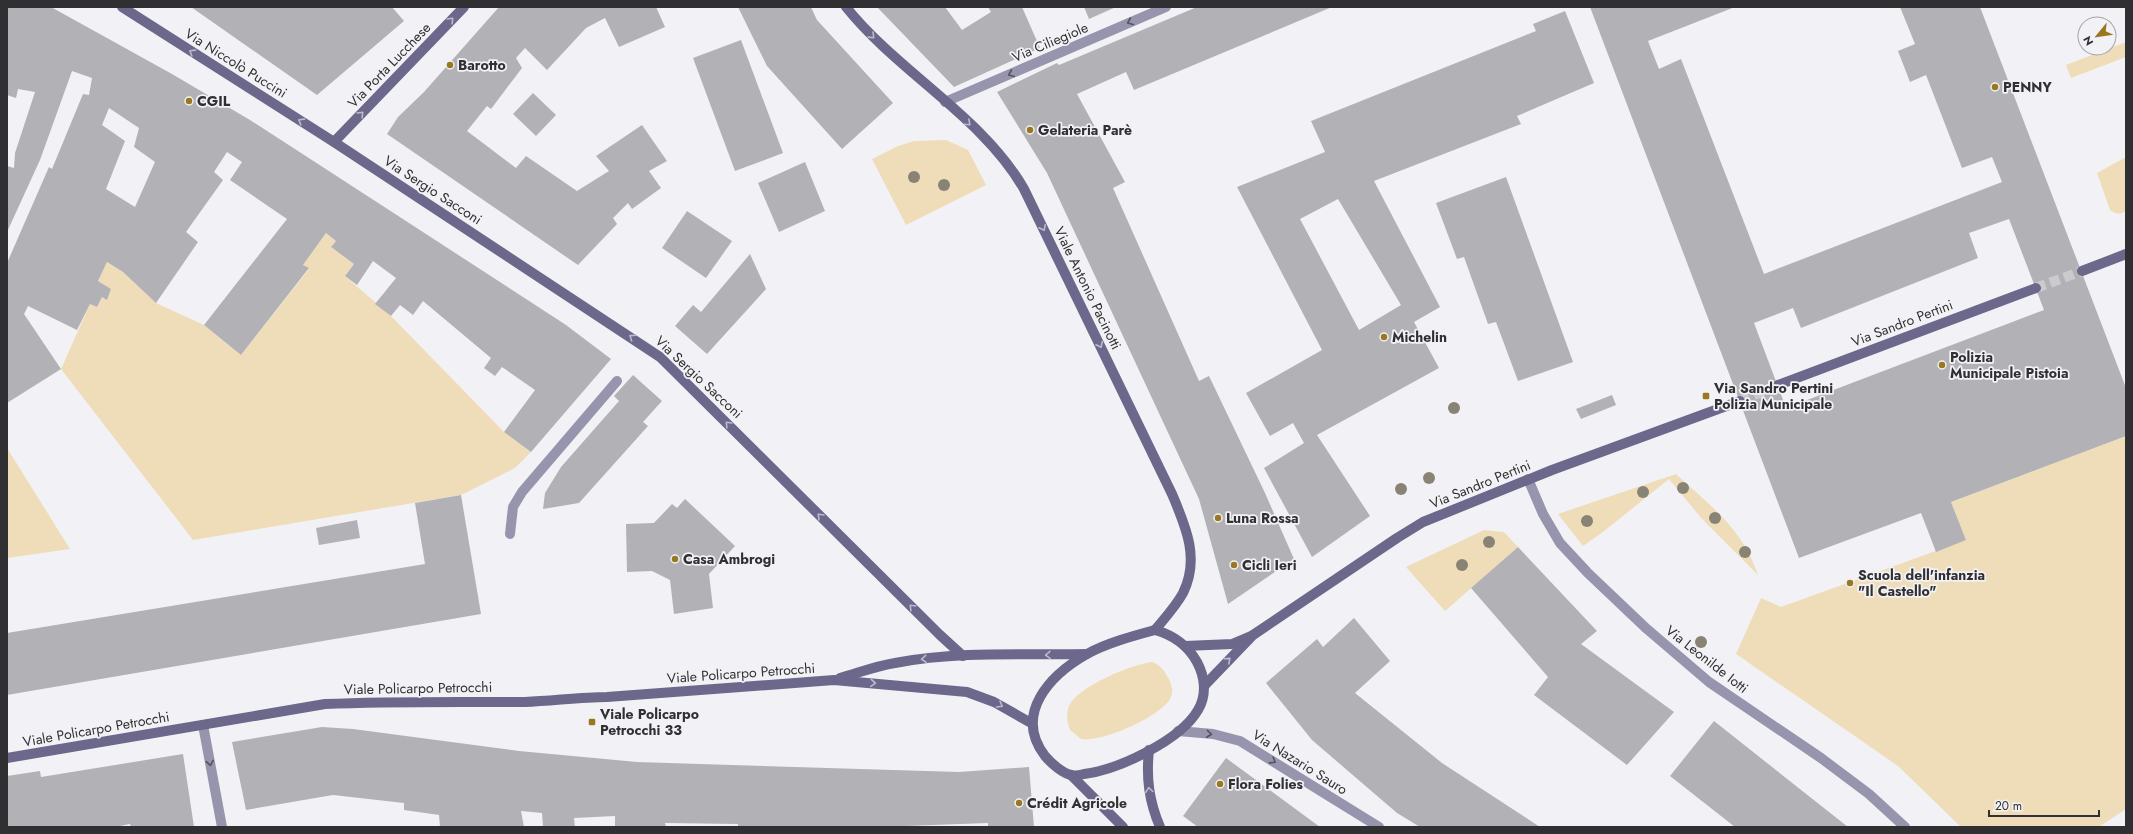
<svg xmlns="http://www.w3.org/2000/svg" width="2133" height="834" font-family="Jost,sans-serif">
	<rect width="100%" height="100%" fill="#f2f2f6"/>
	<g fill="#eeddb8">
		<path d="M2126,42V57L2071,78L2066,65Z"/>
		<path d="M946,140L968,150L986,185L906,225L872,159L898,146L914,141Z"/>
		<path d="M2126,157V211C2119,215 2116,214 2110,210L2097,173Z"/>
		<path d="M326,233L336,241L331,247L354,264L345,276L391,316L504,432L531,452L515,468L461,495L193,540L61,369L90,304L97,307L102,297L107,299L111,289L98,281L107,262L123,272L156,303L204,325L241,355L309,269L303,265Z"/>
		<path d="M2126,436V809L2099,827H1961L1898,766L1736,654L1761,598L1781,607L1966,540L1951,502Z"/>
		<path d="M7,448L70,549L7,558Z"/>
		<path d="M1676,474C1697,494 1722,513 1738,536C1747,548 1753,561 1758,575L1702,519L1669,479L1603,532L1583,546L1558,514Z"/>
		<path d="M1484,530L1504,532L1518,547L1445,611L1406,567Z"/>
		<path d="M1152,662C1159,664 1164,670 1167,676C1171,682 1174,690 1171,697C1163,716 1101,743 1081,739L1070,730C1067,722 1066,714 1069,706C1077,687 1132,664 1152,662Z"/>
	</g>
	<g fill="#b2b2b6" fill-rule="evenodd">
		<path d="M7,7H51L172,74L250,120L406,221L566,325L611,359L531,452L504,432L535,390L502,367L495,376L484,368L491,358L423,301L413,315L400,305L391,316L375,304L396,278L373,261L357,285L345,276L354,264L331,247L336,241L326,233L303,265L309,268L241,355L204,325L287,219L230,180L242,162L227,152L214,172L223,180L186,232L198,242L156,303L123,272L107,262L98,281L111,289L107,300L102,297L97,307L90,304L77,330L28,306L24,314L61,369L7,403V263L49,167L52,169L83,94L89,95L92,78L72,71L40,160L7,232V166L14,168L15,153L35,92L18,89L16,98L7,95ZM109,108L139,128L134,147L155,162L135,207L106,189L125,141L102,125Z"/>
		<path d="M191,7H392L404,21L317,95Z"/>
		<path d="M499,7H656L665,27L619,47L605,18L586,28L547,70L525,48L516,58L522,68L491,109L487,106L467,131L516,168L526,156L577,191L609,171L596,156L642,125L667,161L649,171L661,188L632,209L628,203L613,218L617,224L578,265L387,134L398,117L424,92Z"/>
		<path d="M738,7H811L817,20L893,103L842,149L767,66Z"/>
		<path d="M877,7H945L962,30L991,12L988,7H1022L1040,48L954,87Z"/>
		<path d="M1084,7H1116L1089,19Z"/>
		<path d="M1197,7H1332L1134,90L1126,72L1077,94L1125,182L1113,188L1199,381L1209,376L1265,493L1294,559L1228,604L1199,499L1047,173L997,92L1057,63L1059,65Z"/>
		<path d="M1590,7H1735L1648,41L1659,69L1681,59L1764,274L2002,182L1992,157L1962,168L1926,75L1910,82L1898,51L1915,44L1900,7H1980L2126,388V436L1951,502L1966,540L1936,552L1921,513L1799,558ZM2009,219L2044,310L1786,408L1754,323L1793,308L1801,328L1978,258L1969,233Z"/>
		<path d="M1565,11L1594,83L1517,116L1521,124L1374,181L1440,307L1414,322L1439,368L1317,435L1370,516L1312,557L1264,468L1304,443L1293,423L1270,436L1246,393L1322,350L1237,187L1325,152L1311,121L1536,31L1533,24ZM1338,199L1401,305L1359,330L1300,219Z"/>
		<path d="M741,40L783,153L735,171L693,58Z"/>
		<path d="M533,93L556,115L536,136L513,114Z"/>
		<path d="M805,162L825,211L779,232L758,183Z"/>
		<path d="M1506,177L1573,362L1518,381L1496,322L1488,324L1464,257L1457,259L1436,203Z"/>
		<path d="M687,211L732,241L706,278L662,248Z"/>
		<path d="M750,254L766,289L707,354L675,326L693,305L701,312Z"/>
		<path d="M633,375L662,401L643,422L648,426L579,503L543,509L545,493L561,467L619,401L614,396Z"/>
		<path d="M1612,395L1616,405L1581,419L1576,409Z"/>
		<path d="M461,495L481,614L7,695V633L425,564L415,503Z"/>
		<path d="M685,499L735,546L709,574L713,608L674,614L670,580L652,571L627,572L626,524L654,523L672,504L677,508Z"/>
		<path d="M357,520L360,538L319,545L316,528Z"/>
		<path d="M1518,547L1597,631L1581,644L1674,712L1627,765L1534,695L1548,677L1471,588Z"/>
		<path d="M1354,618L1390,661L1355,693L1442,763L1540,827H1420L1397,813L1312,740L1266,683L1317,639L1323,647Z"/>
		<path d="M1714,721L1848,827H1735L1670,776Z"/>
		<path d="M322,727L353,729L519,751L637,762L959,772L1029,767L1034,827H988V823L879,827H738V824L665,823L666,827H615V816L574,818L575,827H543L542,813L521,811L524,827H440L439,815L404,810V803L333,795L246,810L232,742Z"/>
		<path d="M183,754L194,827H131L130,824L115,827H7V776L40,771L41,777Z"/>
		<path d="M1226,758L1320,827H1198L1183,816Z"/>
	</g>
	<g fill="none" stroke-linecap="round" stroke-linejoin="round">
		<g stroke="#cbcbcf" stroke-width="10" stroke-dasharray="10 5" stroke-linecap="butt">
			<path d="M2036,288L2082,271"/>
			<path d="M1740,401L1778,385"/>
		</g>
		<path stroke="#9795ae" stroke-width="10" d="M510,534L513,507L522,492L617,381"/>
		<g stroke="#9795ae" stroke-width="10">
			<path d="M945,102L1166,7"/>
			<path d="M1528,479L1543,514L1560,543L1587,572L1647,629L1709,682L1821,758L1869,794L1905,827"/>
			<path d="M203,725L222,827"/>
			<path d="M1178,731L1213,734L1240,741L1379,827"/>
		</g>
		<g stroke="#6c688c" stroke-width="10">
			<path d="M122,7L334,142L660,357L940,635L963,656"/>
			<path d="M846,7C898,72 983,117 1024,189L1172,494C1186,527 1200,559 1183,593C1176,606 1164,619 1155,630"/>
			<path d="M334,142L464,7"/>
			<path d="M2082,271L2126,254"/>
			<path d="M1778,385L2036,288"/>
			<path d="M1155,630C1173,635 1187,644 1197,662C1205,677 1207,695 1198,710C1180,741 1117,770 1084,774C1080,775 1075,776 1072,775C1063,774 1051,763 1045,756C1013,714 1050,675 1087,654C1107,643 1133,636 1155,630Z"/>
			<path d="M1185,646L1232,644L1251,636"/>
			<path d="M840,678C858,673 876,666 895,663C958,651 1024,655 1087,654"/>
			<path d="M1204,686L1253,635L1397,538L1423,522L1552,470L1740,401"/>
			<path d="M1149,750C1146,778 1149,801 1160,827"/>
			<path d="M7,758L325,704C392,701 459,702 525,702C553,701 580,697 607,697L834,680L967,692L994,702L1031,723"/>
			<path d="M1072,776L1123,827"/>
		</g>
	</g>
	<g fill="#898375">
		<circle cx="914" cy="177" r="6"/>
		<circle cx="944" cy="185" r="6"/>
		<circle cx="1454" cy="408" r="6"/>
		<circle cx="1429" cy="478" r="6"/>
		<circle cx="1683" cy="488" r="6"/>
		<circle cx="1401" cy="489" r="6"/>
		<circle cx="1643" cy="492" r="6"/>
		<circle cx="1715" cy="518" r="6"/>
		<circle cx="1587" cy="521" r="6"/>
		<circle cx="1489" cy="542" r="6"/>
		<circle cx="1745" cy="552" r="6"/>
		<circle cx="1462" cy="565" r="6"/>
		<circle cx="1701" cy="642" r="6"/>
	</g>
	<defs><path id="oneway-chevron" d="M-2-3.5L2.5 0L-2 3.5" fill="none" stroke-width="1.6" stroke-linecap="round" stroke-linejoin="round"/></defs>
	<g stroke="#bcbbcc">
		<use href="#oneway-chevron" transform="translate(451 20) rotate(-46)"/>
		<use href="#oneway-chevron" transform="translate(872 36) rotate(44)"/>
		<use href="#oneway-chevron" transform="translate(192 52) rotate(-148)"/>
		<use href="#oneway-chevron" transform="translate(361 114) rotate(-46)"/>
		<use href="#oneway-chevron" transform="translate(301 121) rotate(-148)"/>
		<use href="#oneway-chevron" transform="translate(968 123) rotate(43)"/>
		<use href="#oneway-chevron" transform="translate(1043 228) rotate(64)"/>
		<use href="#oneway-chevron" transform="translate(632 337) rotate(-146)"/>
		<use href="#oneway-chevron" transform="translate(1100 345) rotate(64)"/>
		<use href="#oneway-chevron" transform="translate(728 424) rotate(-135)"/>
		<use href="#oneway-chevron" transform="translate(820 516) rotate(-135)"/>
		<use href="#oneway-chevron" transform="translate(912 607) rotate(-135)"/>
		<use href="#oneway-chevron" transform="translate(1048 655) rotate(179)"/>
		<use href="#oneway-chevron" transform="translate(924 659) rotate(175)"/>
		<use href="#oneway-chevron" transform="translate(1228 660) rotate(-42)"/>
		<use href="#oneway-chevron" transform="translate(873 683) rotate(4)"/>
		<use href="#oneway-chevron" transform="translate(1000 705) rotate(30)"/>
		<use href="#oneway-chevron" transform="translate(1149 790) rotate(-98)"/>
	</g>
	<g stroke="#54535d">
		<use href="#oneway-chevron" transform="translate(1130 22) rotate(157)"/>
		<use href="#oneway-chevron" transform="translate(1011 74) rotate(157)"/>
		<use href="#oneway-chevron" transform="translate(1209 734) rotate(6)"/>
		<use href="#oneway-chevron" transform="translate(1273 761) rotate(32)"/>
		<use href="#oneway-chevron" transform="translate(210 763) rotate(80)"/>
	</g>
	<g fill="#997821" stroke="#f2f2f6" stroke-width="1.5">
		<circle cx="450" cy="65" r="4"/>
		<circle cx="1995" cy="87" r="4"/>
		<circle cx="189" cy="101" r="4"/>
		<circle cx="1030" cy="130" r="4"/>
		<circle cx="1384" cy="337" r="4"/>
		<circle cx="1942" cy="365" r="4"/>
		<rect x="1702" y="392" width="8" height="8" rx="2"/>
		<circle cx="1218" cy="518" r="4"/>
		<circle cx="675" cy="559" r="4"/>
		<circle cx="1234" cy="565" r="4"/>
		<circle cx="1850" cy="583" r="4"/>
		<rect x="588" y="718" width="8" height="8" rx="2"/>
		<circle cx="1220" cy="784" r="4"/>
		<circle cx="1019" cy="803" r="4"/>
	</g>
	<g text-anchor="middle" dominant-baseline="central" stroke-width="3.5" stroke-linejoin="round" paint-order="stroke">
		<g font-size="14" fill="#302f31" stroke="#f2f2f6">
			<text transform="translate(1050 42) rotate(-23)">Via Ciliegiole</text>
			<text transform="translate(236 63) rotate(32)">Via Niccolò Puccini</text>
			<text transform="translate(389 65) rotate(-46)">Via Porta Lucchese</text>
			<text transform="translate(433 190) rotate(33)">Via Sergio Sacconi</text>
			<text transform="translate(1088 288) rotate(64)">Viale Antonio Pacinotti</text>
			<text transform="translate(1902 323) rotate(-21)">Via Sandro Pertini</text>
			<text transform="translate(699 377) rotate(43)">Via Sergio Sacconi</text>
			<text transform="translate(1480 484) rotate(-22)">Via Sandro Pertini</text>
			<text transform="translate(1707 659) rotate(38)">Via Leonilde Iotti</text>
			<text transform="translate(741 673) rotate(-4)">Viale Policarpo Petrocchi</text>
			<text transform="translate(418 688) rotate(-1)">Viale Policarpo Petrocchi</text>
			<text transform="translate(96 729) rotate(-10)">Viale Policarpo Petrocchi</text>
			<text transform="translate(1300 762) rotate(32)">Via Nazario Sauro</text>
		</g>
		<g font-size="14" font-weight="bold" fill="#302f31" stroke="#f2f2f6" text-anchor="start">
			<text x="458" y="65">Barotto</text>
			<text x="2003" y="87">PENNY</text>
			<text x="197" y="101">CGIL</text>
			<text x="1038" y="130">Gelateria Parè</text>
			<text x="1392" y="337">Michelin</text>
			<text x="1950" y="357">Polizia<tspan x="1950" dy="16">Municipale Pistoia</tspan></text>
			<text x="1714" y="388">Via Sandro Pertini<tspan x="1714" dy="16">Polizia Municipale</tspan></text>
			<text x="1226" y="518">Luna Rossa</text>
			<text x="683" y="559">Casa Ambrogi</text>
			<text x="1242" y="565">Cicli Ieri</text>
			<text x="1858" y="575">Scuola dell'infanzia<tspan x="1858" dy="16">"Il Castello"</tspan></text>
			<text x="600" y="714">Viale Policarpo<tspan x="600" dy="16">Petrocchi 33</tspan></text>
			<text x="1228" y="784">Flora Folies</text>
			<text x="1027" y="803">Crédit Agricole</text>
		</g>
	</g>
	<rect width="2133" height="834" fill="none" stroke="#302f31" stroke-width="16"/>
	<g transform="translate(2097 36) rotate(241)"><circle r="19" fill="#f2f2f6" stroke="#a4a4a7"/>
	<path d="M0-3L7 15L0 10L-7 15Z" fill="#997821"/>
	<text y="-6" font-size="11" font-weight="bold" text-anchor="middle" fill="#302f31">N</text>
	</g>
	<path d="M1989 810v6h110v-6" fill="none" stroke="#302f31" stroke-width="2"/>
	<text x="1995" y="810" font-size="12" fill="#302f31" stroke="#f2f2f6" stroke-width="3" paint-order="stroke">20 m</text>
</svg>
